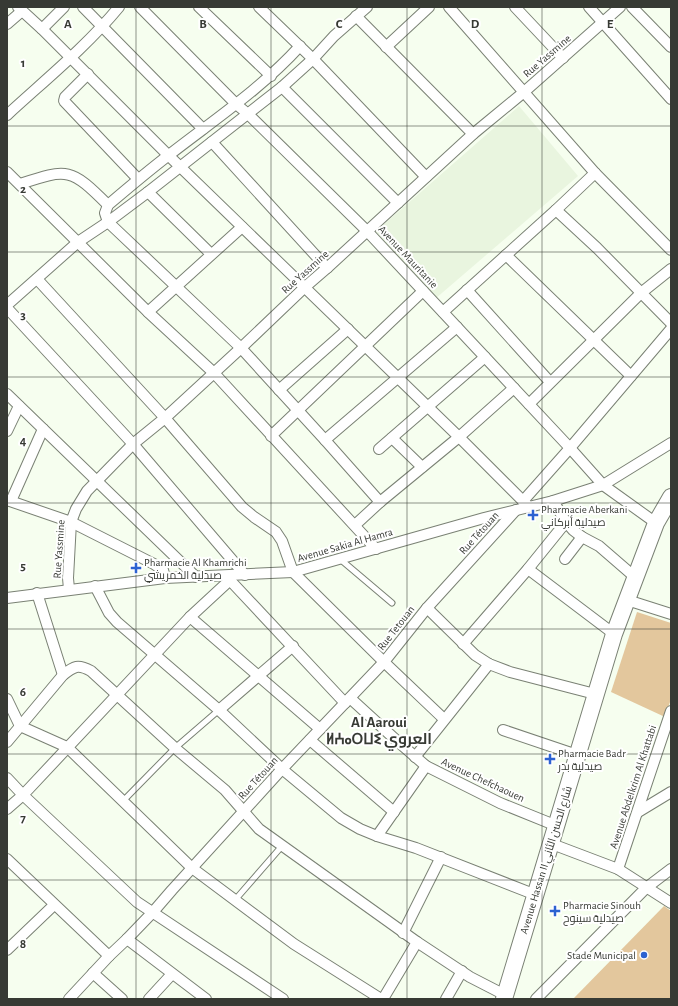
<svg xmlns="http://www.w3.org/2000/svg" width="678" height="1006" font-family="'Alegreya Sans',Cairo,'Noto Sans Tifinagh',sans-serif">
	<rect width="100%" height="100%" fill="#f6feef"/>
	<path fill="#e9f5df" d="M519,106L578,176L435,299L374,233Z"/>
	<g fill="#e3c79d">
		<path d="M637,612L671,623V699L665,717L611,692Z"/>
		<path d="M664,906L671,911V999H573Z"/>
	</g>
	<g fill="none" stroke-linecap="round" stroke-linejoin="round">
		<defs>
			<g id="service">
				<path d="M340,559L392,603"/>
				<path d="M123,801L175,748L219,710"/>
				<path d="M235,900L282,846"/>
			</g>
			<g id="minor">
				<path d="M18,7L42,29L168,155L459,437L528,506"/>
				<path d="M83,7L203,129"/>
				<path d="M140,7L236,104L248,114L367,231L570,448L603,485L656,523"/>
				<path d="M199,7L271,76"/>
				<path d="M259,7L313,59L426,177"/>
				<path d="M449,7L595,173L671,250"/>
				<path d="M515,7L563,58"/>
				<path d="M589,7L671,99"/>
				<path d="M632,7L671,47"/>
				<path d="M356,16L473,134"/>
				<path d="M7,24L22,11"/>
				<path d="M42,29L64,7"/>
				<path d="M300,46C262,88 214,120 169,155C148,171 128,188 108,205L105,213L108,222L241,348L325,440L380,502"/>
				<path d="M386,47L429,7"/>
				<path d="M88,74L65,97L64,101L138,179"/>
				<path d="M282,87L398,203"/>
				<path d="M7,115C45,80 86,47 119,7"/>
				<path d="M212,142L327,268"/>
				<path d="M7,172L148,312L214,373L376,549"/>
				<path d="M20,184C68,168 71,168 108,205"/>
				<path d="M148,192L211,254"/>
				<path d="M556,210L597,248L671,323"/>
				<path d="M506,255L631,376"/>
				<path d="M37,279L165,418L242,507L254,517L276,532L282,541L293,572L384,662L444,719"/>
				<path d="M467,290L550,382"/>
				<path d="M7,305L78,242L108,222L148,192L282,87L313,59L334,36L367,7"/>
				<path d="M7,308L133,444L245,575"/>
				<path d="M148,312L242,227"/>
				<path d="M443,312L556,210L595,173"/>
				<path d="M279,390L348,329"/>
				<path d="M7,394L196,577"/>
				<path d="M529,404L641,293L671,269"/>
				<path d="M7,431L19,406"/>
				<path d="M271,436L423,291"/>
				<path d="M392,438L422,467"/>
				<path d="M325,440L457,327"/>
				<path d="M379,449L485,357"/>
				<path d="M7,500L71,522L154,564L163,570L165,578"/>
				<path d="M11,501L43,429"/>
				<path d="M523,501L570,448L671,329"/>
				<path d="M553,501L566,522L573,530L582,537L599,546L636,578"/>
				<path d="M355,525L380,502L459,437L514,388"/>
				<path d="M565,559L582,537"/>
				<path d="M528,569L614,634"/>
				<path d="M226,576L345,703"/>
				<path d="M230,580L190,617L23,795L137,902L283,999"/>
				<path d="M95,586L109,613L117,622L219,710L282,769L341,818L360,829L377,836L416,848L536,895"/>
				<path d="M69,589L68,578L71,522L76,509L87,491L133,444L165,418L241,348L305,287L327,268L473,134L524,92L620,7"/>
				<path d="M37,593L63,675"/>
				<path d="M7,598L165,578L293,572L484,518L553,501L603,485L671,443"/>
				<path d="M627,600L671,614"/>
				<path d="M427,608L475,655L489,664L510,672L595,694"/>
				<path d="M190,617L320,729"/>
				<path d="M463,644L528,569L566,522"/>
				<path d="M350,698L396,740L426,766L500,803L557,826"/>
				<path d="M7,699L20,726L67,747L192,868L294,944L381,999"/>
				<path d="M219,710L293,646"/>
				<path d="M503,730L577,755"/>
				<path d="M310,740L394,812"/>
				<path d="M7,742L63,675C74,666 78,664 91,671L175,748L225,790L259,829L417,942L470,977L505,995"/>
				<path d="M415,757L489,664"/>
				<path d="M7,778L23,795L7,809"/>
				<path d="M638,812L671,792"/>
				<path d="M377,836L426,766"/>
				<path d="M552,844L618,869L671,903"/>
				<path d="M7,859L109,956L69,999"/>
				<path d="M618,869L671,711"/>
				<path d="M403,933L441,857"/>
				<path d="M7,950L54,905"/>
				<path d="M109,956L127,939"/>
				<path d="M93,973L122,999"/>
				<path d="M149,999L172,974"/>
				<path d="M206,999L127,939L153,912L172,890L282,769L384,662L427,608L516,510"/>
				<path d="M383,999L417,942"/>
				<path d="M446,999L462,971"/>
				<path d="M536,999L646,888L671,869"/>
			</g>
			<path id="primary" d="M504,999L614,634L656,523L671,497"/>
		</defs>
		<use href="#service" stroke="#7a8174" stroke-width="7"/>
		<use href="#minor" stroke="#7a8174" stroke-width="12"/>
		<use href="#primary" stroke="#7a8174" stroke-width="18"/>
		<use href="#service" stroke="#fff" stroke-width="5"/>
		<use href="#minor" stroke="#fff" stroke-width="10"/>
		<use href="#primary" stroke="#fff" stroke-width="16"/>
	</g>
	<path fill="none" stroke="#373a34" stroke-width="1" stroke-opacity="0.55" d="M136,7V999M271,7V999M407,7V999M542,7V999M7,126H671M7,252H671M7,377H671M7,503H671M7,629H671M7,754H671M7,880H671"/>
	<g fill="#2c62d1" stroke="#fff" stroke-width="1.5">
		<path d="M531 509h4v4h4v4h-4v4h-4v-4h-4v-4h4z"/>
		<path d="M134 562h4v4h4v4h-4v4h-4v-4h-4v-4h4z"/>
		<path d="M548 753h4v4h4v4h-4v4h-4v-4h-4v-4h4z"/>
		<path d="M553 905h4v4h4v4h-4v4h-4v-4h-4v-4h4z"/>
		<circle cx="644" cy="955" r="4"/>
	</g>
	<g text-anchor="middle" dominant-baseline="central" stroke-width="4" stroke-linejoin="round" paint-order="stroke">
		<g font-size="11" fill="#373a34" stroke="#fff">
			<text transform="translate(547 56) rotate(-41)">Rue Yassmine</text>
			<text transform="translate(408 257) rotate(47)">Avenue Mauritanie</text>
			<text transform="translate(305 272) rotate(-42)">Rue Yassmine</text>
			<text transform="translate(479 533) rotate(-48)">Rue Tétouan</text>
			<text transform="translate(345 545) rotate(-16)">Avenue Sakia Al Hamra</text>
			<text transform="translate(59 549) rotate(-86)">Rue Yassmine</text>
			<text transform="translate(396 628) rotate(-52)">Rue Tetouan</text>
			<text transform="translate(258 778) rotate(-48)">Rue Tétouan</text>
			<text transform="translate(483 780) rotate(25)">Avenue Chefchaouen</text>
			<text transform="translate(633 787) rotate(-72)">Avenue Abdelkrim Al Khattabi</text>
			<text transform="translate(546 860) rotate(-73)">Avenue Hassan II شارع الحسن الثاني</text>
		</g>
		<g font-size="11" fill="#373a34" stroke="#fff" text-anchor="start">
			<text x="541" y="509">Pharmacie Aberkani<tspan x="541" dy="13">صيدلية أبركاني</tspan></text>
			<text x="144" y="562">Pharmacie Al Khamrichi<tspan x="144" dy="13">صيدلية الخمريشي</tspan></text>
			<text x="558" y="753">Pharmacie Badr<tspan x="558" dy="13">صيدلية بدر</tspan></text>
			<text x="563" y="905">Pharmacie Sinouh<tspan x="563" dy="13">صيدلية سينوح</tspan></text>
			<text x="636" y="955" text-anchor="end">Stade Municipal</text>
		</g>
		<g font-size="15" font-weight="bold" fill="#373a34" stroke="#fff">
			<text x="379" y="722">Al Aaroui<tspan x="379" dy="17">ⵍⵄⴰⵔⵡⵉ العروي</tspan></text>
		</g>
	</g>
	<g font-size="13" text-anchor="middle" font-weight="bold" fill="#373a34" stroke="#fff" stroke-width="4" stroke-linejoin="round" paint-order="stroke">
		<text x="68" y="28">A</text>
		<text x="203" y="28">B</text>
		<text x="339" y="28">C</text>
		<text x="475" y="28">D</text>
		<text x="610" y="28">E</text>
		<text x="23" y="67">1</text>
		<text x="23" y="193">2</text>
		<text x="23" y="319">3</text>
		<text x="23" y="445">4</text>
		<text x="23" y="570">5</text>
		<text x="23" y="696">6</text>
		<text x="23" y="822">7</text>
		<text x="23" y="948">8</text>
	</g>
	<rect width="678" height="1006" fill="none" stroke="#373a34" stroke-width="16"/>
</svg>
